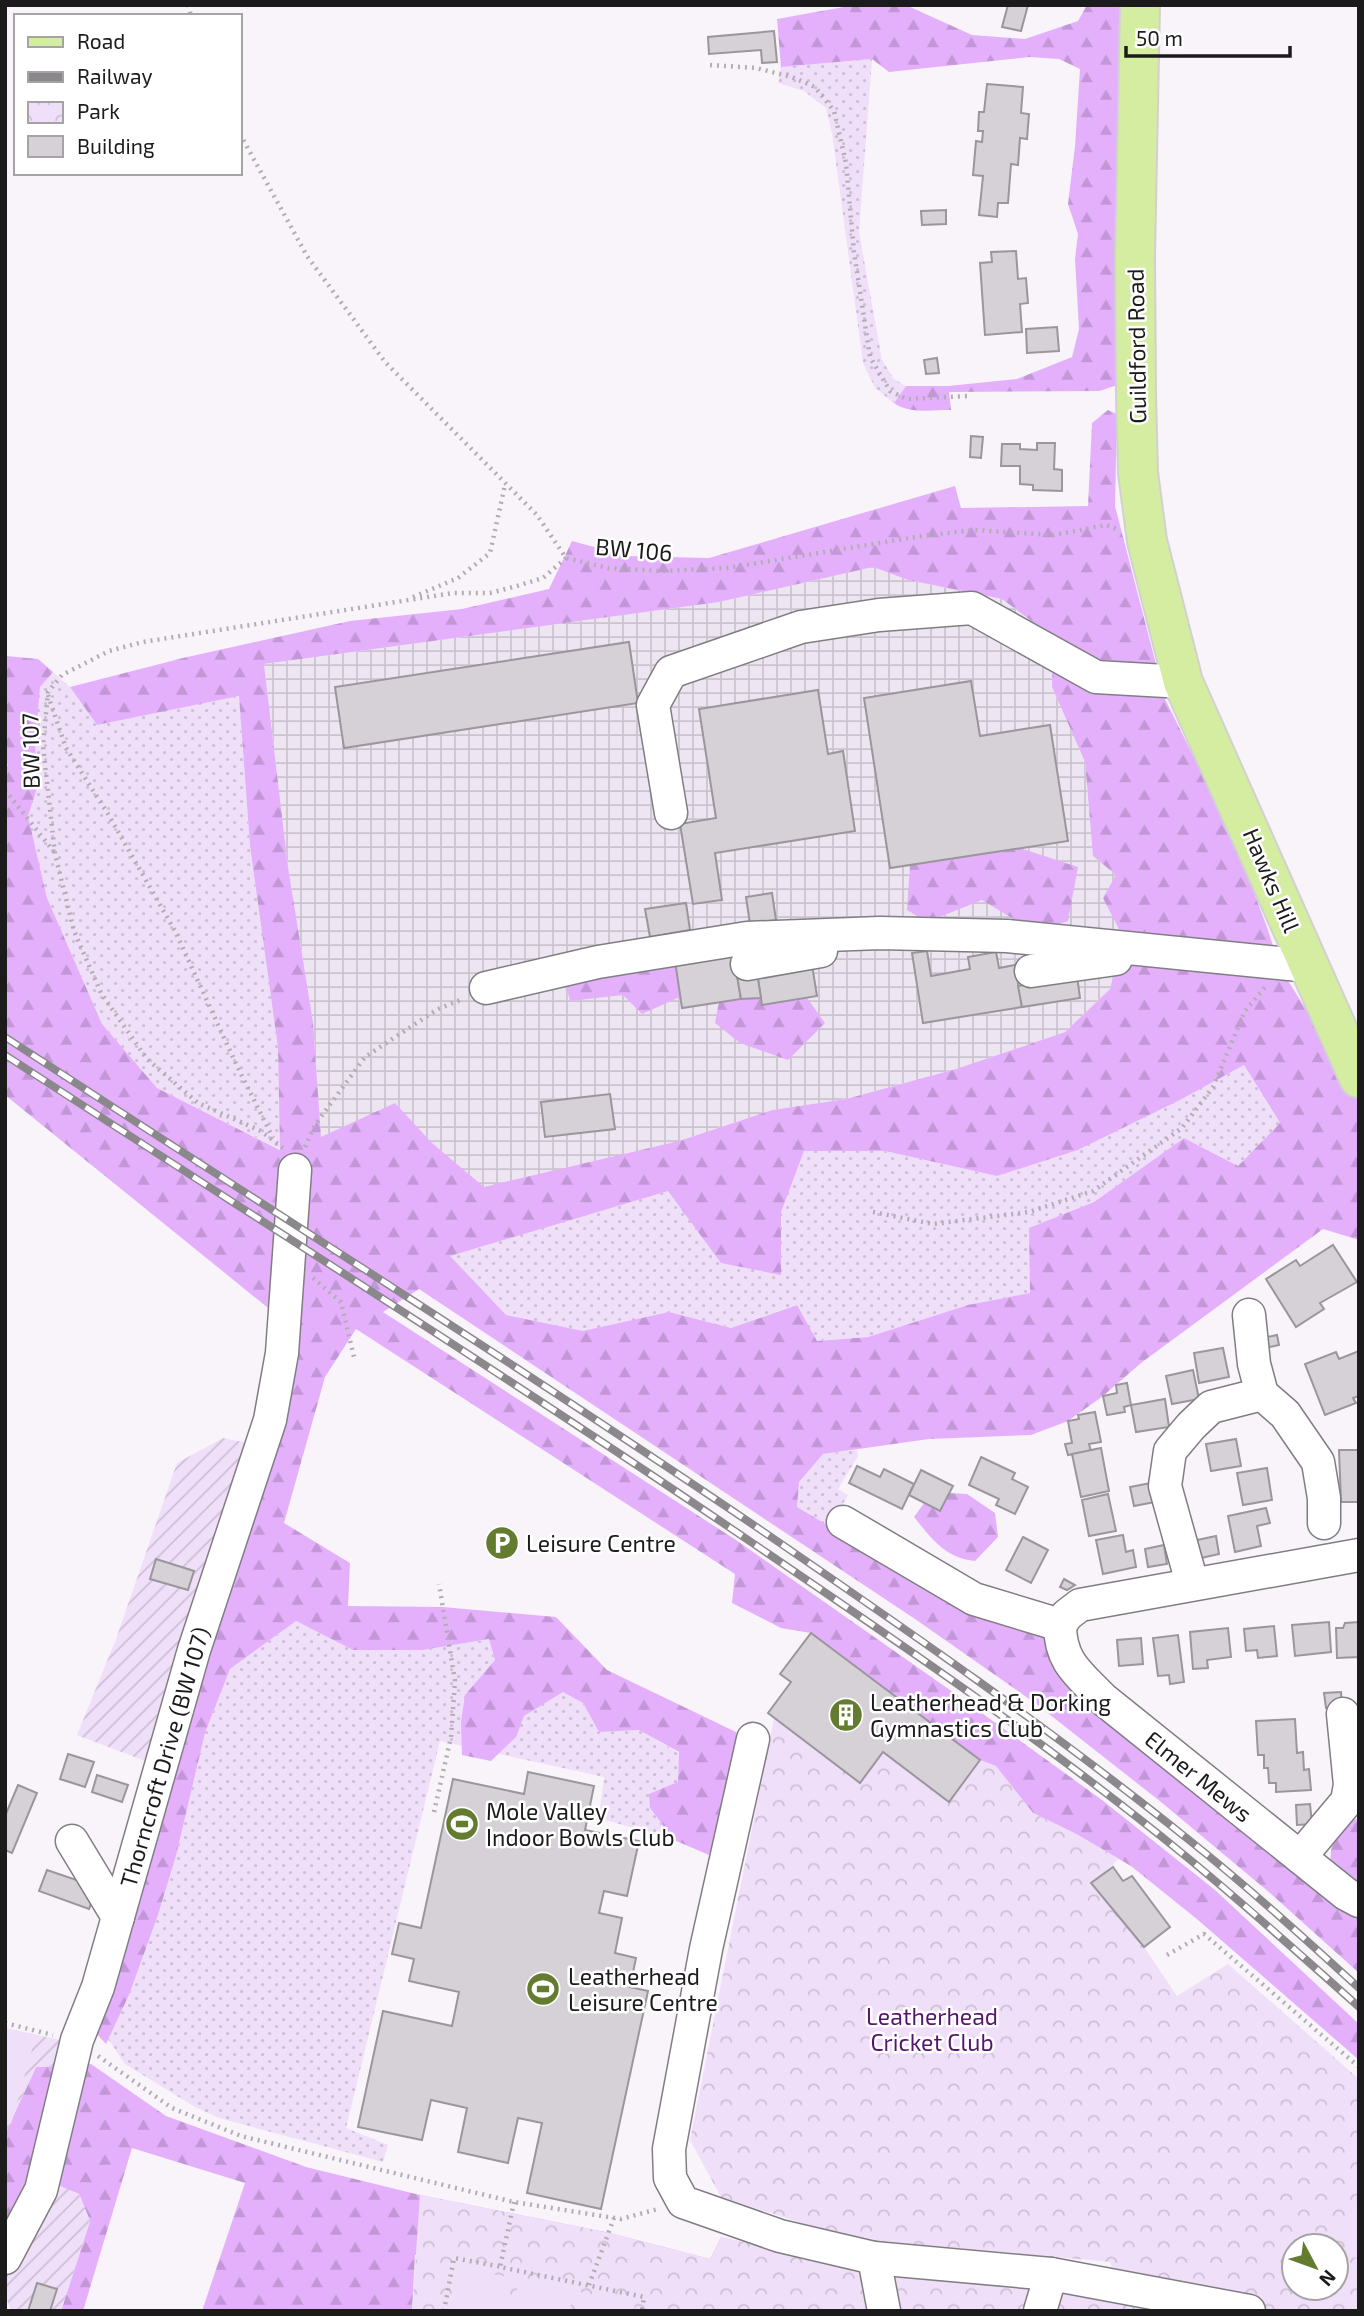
<svg xmlns="http://www.w3.org/2000/svg" width="1364" height="2316" font-family="'Exo 2',sans-serif">
  <defs>
    <pattern id="industrial-grid" width="8" height="8" patternUnits="userSpaceOnUse" patternTransform="scale(1.75)"><rect width="8" height="8" fill="#ede5f1"/><path d="M0 4h8M4 0v8" fill="none" stroke="#cbc4ce"/></pattern>
    <pattern id="grass-dots" width="8" height="8" patternUnits="userSpaceOnUse" patternTransform="scale(1.75)"><rect width="8" height="8" fill="#f0dff9"/><path d="M2 2h.1M6 6h.1" fill="none" stroke="#cdbfd5" stroke-width="1.8" stroke-linecap="round"/></pattern>
    <pattern id="forest-firs" width="22" height="20" patternUnits="userSpaceOnUse" patternTransform="scale(1.75)"><rect width="22" height="20" fill="#e4b0fc"/><path d="M5 1l3.5 6h-7zM16 11l3.5 6h-7z" fill="#c397d7"/></pattern>
    <pattern id="park-crowns" width="20" height="18" patternUnits="userSpaceOnUse" patternTransform="scale(1.75)"><rect width="20" height="18" fill="#f0dff9"/><path d="M2 6a3 3 0 1 1 6 0M12 15a3 3 0 1 1 6 0" fill="none" stroke="#cdbfd5"/></pattern>
    <pattern id="garden-furrows" width="10" height="10" patternUnits="userSpaceOnUse" patternTransform="scale(1.75)"><rect width="10" height="10" fill="#f0dff9"/><path d="M-1 1l2-2M0 10L10 0M9 11l2-2" fill="none" stroke="#cdbfd5"/></pattern>
  </defs>
  <rect width="100%" height="100%" fill="#f8f4fa"/>
  <path fill="url(#industrial-grid)" d="M873 567 908 580 1002 599 1053 637 1052 687 1085 762 1093 856 1116 875 1123 937 1110 989 1065 1032 956 1069 846 1099 772 1110 679 1141 668 1191 449 1256 321 1138 313 1022 288 867 264 664 719 602Z"/>
  <g fill="url(#grass-dots)">
    <path d="M872 59 859 232 882 360 894 379 906 386 894 403 875 388 863 363 832 133 826 108 804 91 778 83 781 67Z"/>
    <path d="M5 656 38 659 70 687 97 725 239 696 250 846 278 1048 281 1150 157 1088 102 1024 47 898 28 816 5 796Z"/>
    <path d="M1244 1065 1280 1124 1238 1166 1184 1138 1094 1202 1030 1228V1293L968 1305 868 1337 816 1341 796 1305 731 1328 669 1312 638 1357 419 1288 449 1256 804 1151H885L997 1176 1078 1150 1180 1100Z"/>
    <path d="M857 1450 858 1456 838 1489 848 1495 830 1527 797 1507 799 1482 823 1454Z"/>
    <path d="M296 1621 353 1650H423L489 1639 495 1660 465 1695 524 1716 563 1692 583 1703 599 1732 639 1730 679 1753 678 1782 650 1808 674 1840 599 1818 604 1777 440 1741 346 2128 388 2145 383 2162 219 2118 195 2107 125 2064 108 2039 129 1995 157 1918 176 1856 205 1733 230 1669Z"/>
  </g>
  <g fill="url(#forest-firs)" fill-rule="evenodd">
    <path d="M855 5 908 6 972 35 1025 39 1078 21 1087 5H1129L1120 384 1100 391 949 392 951 410C932 410 909 414 894 403L906 386H948L1017 379 1072 357 1079 329 1075 259 1078 234 1068 204 1075 146 1080 69 1059 59 1029 57 889 72 872 59 781 67 777 19Z"/>
    <path d="M1108 410 1117 414 1115 506 1165 699 1232 834 1268 930 1280 968 1321 1033 1359 1099V1240L1323 1229 1141 1363 1103 1396 1068 1421 1031 1435 929 1439 823 1454 799 1482 797 1507 980 1616 1040 1630 1060 1674 1359 1914V1973L1270 1893 1161 1802 1035 1703 915 1619 419 1289 383 1312 736 1540 957 1695 1102 1800 1215 1890 1359 2024V2060L1198 1920 1131 1866 1076 1834 1033 1813 995 1766 980 1760 811 1633 781 1628 732 1603 735 1574 356 1329 325 1377 284 1523 350 1563 348 1606 443 1607 556 1617 607 1670 736 1732 739 1756 709 1855 674 1840 650 1808 649 1794 678 1782 679 1752 639 1730 599 1732 583 1703 563 1692 524 1716 516 1737 491 1761 462 1755 461 1722 465 1695 495 1660 489 1639 423 1650H353L296 1621 230 1669 205 1733 176 1856 157 1918 129 1995 106 2044 94 2031 229 1573 278 1316 5 1095V768L8 765 5 759V656L38 659 53 672 40 687 35 745 38 785 28 816 47 898 102 1024 157 1088 280 1150 278 1048 250 846 239 696 97 725 70 687 183 658 350 621 462 609 549 589 572 541 627 556 709 558 955 486 961 508 1088 506 1092 423ZM873 567 908 580 1002 599 1053 637 1052 687 1085 762 1093 856 1116 875 1103 898 1123 937 1110 989 1065 1032 956 1069 846 1099 772 1110 679 1141 484 1187 432 1143 395 1103 321 1137 313 1022 288 867 264 664 719 602ZM1244 1065 1280 1123 1238 1166 1184 1138 1094 1202 1029 1228 1030 1293 968 1305 868 1337 817 1341 797 1305 731 1328 669 1312 583 1331 506 1315 450 1256 668 1191 721 1263 781 1275V1212L804 1151H885L997 1176 1078 1150 1180 1100Z"/>
    <path d="M1020 848 1078 867 1068 921 1035 932 982 900 927 922 907 910 910 865Z"/>
    <path d="M675 961 680 997 642 1014 623 995 570 1001 565 981Z"/>
    <path d="M761 998 762 1005 807 998 825 1023 788 1060 740 1043 715 1023 719 1002Z"/>
    <path d="M949 1493 967 1494 995 1513 998 1537 975 1561C945 1558 932 1539 914 1517L924 1503 940 1511Z"/>
    <path d="M1359 1819V1888L1330 1869 1331 1850 1339 1821Z"/>
    <path d="M91 2064 166 2116 306 2167 420 2195 610 2233 710 2259 721 2237 851 2269 415 2255 412 2311H202L245 2183 132 2148 83 2311H61L90 2221 79 2194 58 2186 40 2212 5 2282V2134L36 2067Z"/>
  </g>
  <path fill="url(#park-crowns)" fill-rule="evenodd" d="M774 1718 860 1783 883 1752 949 1802 980 1760 996 1766 1033 1813 1076 1834 1119 1859 1092 1883 1144 1947 1177 1996 1228 1964 1359 2079V2311H412L420 2195 610 2233 710 2259 721 2237 851 2269 1070 2285H1117L1110 2262 847 2238 721 2197 690 2140ZM1294 2246H1336V2288H1294Z"/>
  <g fill="url(#garden-furrows)">
    <path d="M223 1438 253 1444 166 1692 145 1761 77 1735 116 1639 177 1463Z"/>
    <path d="M5 2028 70 2042 65 2066 36 2067 5 2134Z"/>
    <path d="M58 2185 79 2194 90 2221 61 2311H11L5 2295V2282L40 2212Z"/>
  </g>
  <g fill="#f0dff9">
    <path d="M5 2028 36 2035 11 2124 5 2123Z"/>
    <path d="M1359 2203V2258L1346 2257 1350 2208Z"/>
    <path d="M457 2267 512 2278 505 2311H448Z"/>
    <path d="M519 2280 574 2292 570 2311H513Z"/>
    <path d="M580 2292 635 2303 634 2311H576Z"/>
  </g>
  <g fill="#d5d1d7" stroke="#9a969c" stroke-width="2">
    <path d="M1008 5H1028L1021 31 1002 27Z"/>
    <path d="M774 31 777 62 762 63 761 50 709 54 708 37Z"/>
    <path d="M987 84 1023 87 1021 113 1029 114 1027 139 1020 138 1018 165 1011 164 1008 203H998L997 217 979 215 983 176 973 175 976 141 982 142 983 131H978L979 112H984Z"/>
    <path d="M946 210V224L922 225 921 211Z"/>
    <path d="M1016 251 1018 279 1026 278 1028 303 1020 304 1022 332 985 335 980 263 992 262 991 252Z"/>
    <path d="M1057 327 1059 351 1027 353 1026 329Z"/>
    <path d="M937 358 939 373 926 374 924 360Z"/>
    <path d="M971 436 983 437 981 458 970 457Z"/>
    <path d="M1037 443H1055L1054 469 1062 470V491L1033 490V485L1020 484V466H1001L1002 444H1020V449L1037 450Z"/>
    <path d="M629 642 638 703 344 748 335 687Z"/>
    <path d="M971 681 980 736 1050 725 1068 841 890 868 864 698Z"/>
    <path d="M818 690 828 754 843 751 855 831 715 853 722 900 693 904 680 824 716 818 699 709Z"/>
    <path d="M772 893 776 920 750 924 746 897Z"/>
    <path d="M686 903 690 930 650 937 645 909Z"/>
    <path d="M733 951 741 999 682 1008 675 961Z"/>
    <path d="M927 951 931 976 970 969 968 957 996 952 999 968 1015 965 1022 1007 923 1023 912 953Z"/>
    <path d="M812 965 817 996 762 1005 757 973Z"/>
    <path d="M757 973 761 998 741 999 737 976Z"/>
    <path d="M1077 976 1080 998 1022 1007 1018 986Z"/>
    <path d="M610 1094 615 1129 545 1137 541 1102Z"/>
    <path d="M1333 1245 1357 1282 1320 1303 1324 1309 1296 1327 1266 1279 1296 1260 1300 1266Z"/>
    <path d="M1277 1335 1279 1345 1265 1348 1263 1338Z"/>
    <path d="M1223 1348 1229 1377 1199 1383 1194 1353Z"/>
    <path d="M1359 1351V1396L1353 1398 1356 1403 1325 1415 1305 1364 1336 1352 1339 1359Z"/>
    <path d="M1193 1370 1199 1399 1172 1404 1166 1376Z"/>
    <path d="M1127 1383 1131 1405 1124 1407 1125 1412 1107 1415 1103 1396 1117 1393 1116 1385Z"/>
    <path d="M1165 1399 1169 1427 1136 1432 1131 1405Z"/>
    <path d="M1095 1412 1101 1442 1089 1444 1091 1451 1068 1455 1065 1444 1072 1443 1068 1421 1079 1419 1078 1415Z"/>
    <path d="M1236 1439 1241 1466 1211 1471 1206 1444Z"/>
    <path d="M1101 1448 1109 1491 1081 1497 1072 1454Z"/>
    <path d="M1339 1450H1359V1502H1341Z"/>
    <path d="M981 1457 1015 1473 1012 1479 1028 1487 1015 1514 996 1505 999 1499 969 1485Z"/>
    <path d="M857 1466 880 1477 884 1469 914 1484 902 1509 849 1483Z"/>
    <path d="M1267 1468 1272 1500 1243 1505 1237 1473Z"/>
    <path d="M921 1470 953 1486 940 1511 909 1495Z"/>
    <path d="M1151 1483 1155 1502 1134 1506 1130 1487Z"/>
    <path d="M1108 1494 1116 1531 1089 1536 1082 1500Z"/>
    <path d="M1266 1508 1270 1523 1257 1526 1261 1546 1235 1552 1228 1516Z"/>
    <path d="M1123 1535 1126 1552 1133 1550 1136 1567 1103 1574 1096 1540Z"/>
    <path d="M1216 1536 1219 1554 1201 1558 1197 1540Z"/>
    <path d="M1023 1537 1048 1550 1031 1583 1006 1570Z"/>
    <path d="M1164 1545 1167 1564 1148 1567 1145 1549Z"/>
    <path d="M156 1559 194 1571 188 1590 150 1579Z"/>
    <path d="M1064 1579 1075 1585 1067 1590 1060 1587Z"/>
    <path d="M1329 1622 1331 1652 1295 1656 1292 1625Z"/>
    <path d="M1359 1622V1657L1337 1658 1336 1628H1343L1345 1623Z"/>
    <path d="M1274 1626 1277 1656 1258 1658 1257 1650 1246 1651 1244 1629Z"/>
    <path d="M1228 1628 1231 1657 1207 1660 1208 1668 1193 1669 1190 1632Z"/>
    <path d="M811 1633 980 1760 949 1802 883 1752 860 1783 768 1713 791 1682 780 1674Z"/>
    <path d="M1178 1635 1184 1682 1170 1684 1169 1675 1158 1676 1153 1638Z"/>
    <path d="M1141 1638 1143 1664 1119 1666 1117 1640Z"/>
    <path d="M1341 1692 1342 1706 1326 1708 1324 1693Z"/>
    <path d="M1295 1719 1297 1753 1303 1752 1304 1770 1309 1769 1311 1790 1276 1792V1783H1269L1268 1768H1264V1755H1258L1256 1721Z"/>
    <path d="M68 1754 94 1762 85 1787 60 1779Z"/>
    <path d="M528 1772 594 1786 585 1830 639 1841 627 1896 604 1891 599 1913 622 1918 615 1953 636 1958 630 1987 648 1991 601 2209 527 2193 542 2123 518 2118 508 2163 458 2152 467 2108 431 2100 422 2140 358 2127 383 2011 452 2026 459 1992 409 1981 414 1959 392 1954 399 1923 421 1928 453 1779 524 1794Z"/>
    <path d="M97 1775 128 1785 122 1802 92 1792Z"/>
    <path d="M18 1785 37 1793 12 1853 5 1850V1816Z"/>
    <path d="M1310 1804 1312 1824 1297 1825 1296 1805Z"/>
    <path d="M1113 1867 1123 1881 1132 1876 1170 1927 1144 1947 1091 1883Z"/>
    <path d="M47 1870 97 1887 89 1909 39 1891Z"/>
    <path d="M37 2283 57 2289 50 2311H28Z"/>
  </g>
  <g fill="none" stroke-linecap="round" stroke-linejoin="round">
    <g stroke="#817e83" stroke-width="35">
      <g id="minor">
        <path d="M671 813 653 705 671 672 801 627 879 615 972 608 1096 677 1183 682"/>
        <path d="M747 964 821 951"/>
        <path d="M1031 971 1116 959"/>
        <path d="M486 988 598 962 747 938 880 933 1007 936 1309 966"/>
        <path d="M1249 1315 1254 1364 1262 1394 1285 1414 1318 1462 1324 1498V1523"/>
        <path d="M843 1522 974 1599 1060 1625"/>
        <path d="M1192 1583 1165 1486 1170 1451 1191 1426 1211 1407 1262 1394"/>
        <path d="M1060 1625C1060 1662 1079 1674 1103 1699L1346 1894 1359 1901"/>
        <path d="M1060 1625 1067 1615 1080 1605 1359 1555"/>
        <path d="M753 1739 706 1949 669 2149 670 2178 683 2202 780 2236 874 2258 1051 2274 1249 2311"/>
        <path d="M72 1841 118 1917"/>
        <path d="M1300 1857 1347 1801 1350 1785 1343 1714"/>
        <path d="M5 2258 41 2190 77 2040 98 1987 194 1650 270 1420 282 1353 295 1170"/>
        <path d="M874 2258 884 2311"/>
        <path d="M1040 2311 1051 2274"/>
      </g>
    </g>
    <g stroke="#d2d1d2" stroke-width="42">
      <path id="major" d="M1140 5 1135 256 1136 394 1138 473 1147 541 1183 682 1359 1078"/>
    </g>
    <g stroke="#b1aeb2" stroke-width="4.5" stroke-dasharray="2 5" stroke-linecap="butt">
      <path d="M188 5 191 16"/>
      <path d="M710 65 756 68 792 77 815 87 834 111 846 163 854 252 870 357 890 391 907 399 969 396"/>
      <path d="M240 134 307 256 385 362 537 515 566 558 608 568 661 571 727 568 922 536 975 530 1054 535 1106 525 1117 529"/>
      <path d="M413 597 458 578 490 553 505 485"/>
      <path d="M48 695 66 748 108 814 175 931 237 1066 273 1138"/>
      <path d="M5 790 55 853"/>
      <path d="M305 1147 315 1125 365 1057 438 1009 463 999"/>
      <path d="M283 1148 261 1131 198 1103 147 1059 101 993 74 931 55 854 43 746 48 692 62 675 109 651 143 642 453 593H490L517 586 543 578 566 558"/>
      <path d="M873 1212 933 1224 1029 1212 1093 1191 1182 1128 1213 1087 1245 1011 1265 987"/>
      <path d="M313 1278 341 1302 354 1357"/>
      <path d="M434 1812 451 1737 455 1681 439 1584"/>
      <path d="M1167 1955 1204 1934 1359 2067"/>
      <path d="M5 2023 53 2035"/>
      <path d="M98 2056 172 2108 241 2136 514 2202 621 2219 658 2209"/>
      <path d="M514 2202 500 2267 644 2297 642 2311"/>
      <path d="M589 2285 614 2218"/>
      <path d="M444 2311 454 2258 502 2267"/>
    </g>
    <use href="#minor" stroke="#fff" stroke-width="32"/>
    <use href="#major" stroke="#d4eda0" stroke-width="38"/>
    <g stroke="#8a888b" stroke-width="8">
      <g id="rail">
        <path d="M5 1037C256 1201 510 1360 758 1528 904 1628 1051 1729 1189 1840 1248 1887 1303 1937 1359 1988"/>
        <path d="M5 1055C254 1217 506 1375 751 1542 898 1642 1046 1742 1183 1854 1243 1903 1301 1955 1359 2007"/>
      </g>
    </g>
    <use href="#rail" stroke="#fff" stroke-width="5" stroke-dasharray="16" stroke-linecap="butt"/>
  </g>
  <defs>
    <g id="parking-disc" transform="scale(1.75)"><circle r="9.5" fill="#637c2f" stroke="#fff"/><path d="M-3.5-5.5H1a3.5 3.5 0 0 1 0 7H-1V5.5H-3.5ZM-1-3.4V-.6H.8a1.4 1.4 0 0 0 0-2.8Z" fill="#fff"/></g>
    <g id="building-disc" transform="scale(1.75)"><circle r="9.5" fill="#637c2f" stroke="#fff"/><path d="M-4-6H4V6H1V3H-1V6H-4ZM-2.5-4.3h1.7v1.8h-1.7ZM.8-4.3h1.7v1.8H.8ZM-2.5-1h1.7V.8h-1.7ZM.8-1h1.7V.8H.8Z" fill="#fff"/></g>
    <g id="stadium-disc" transform="scale(1.75)"><circle r="9.5" fill="#637c2f" stroke="#fff"/><path d="M0-5a6.5 5 0 1 0 0 10a6.5 5 0 1 0 0-10ZM-3.5-1.8h7v3.6h-7Z" fill="#fff"/></g>
  </defs>
  <g fill-rule="evenodd">
    <use href="#parking-disc" x="502" y="1543"/>
    <use href="#building-disc" x="846" y="1715"/>
    <use href="#stadium-disc" x="462" y="1824"/>
    <use href="#stadium-disc" x="543" y="1989"/>
  </g>
  <g text-anchor="middle" dominant-baseline="central" stroke-width="5" stroke-linejoin="round" paint-order="stroke">
    <g font-size="23" fill="#1c1b1c" stroke="#fff">
      <text transform="translate(1136 346) rotate(-91)">Guildford Road</text>
      <text transform="translate(634 549) rotate(5)">BW 106</text>
      <text transform="translate(30 751) rotate(-91)">BW 107</text>
      <text transform="translate(1272 880) rotate(67)">Hawks Hill</text>
      <text transform="translate(164 1757) rotate(-74)">Thorncroft Drive (BW 107)</text>
      <text transform="translate(1199 1776) rotate(39)">Elmer Mews</text>
    </g>
    <g font-size="23" fill="#1c1b1c" stroke="#fff" text-anchor="start">
      <text x="526" y="1543">Leisure Centre</text>
      <text x="870" y="1702">Leatherhead &amp; Dorking<tspan x="870" dy="26">Gymnastics Club</tspan></text>
      <text x="486" y="1811">Mole Valley<tspan x="486" dy="26">Indoor Bowls Club</tspan></text>
      <text x="568" y="1976">Leatherhead<tspan x="568" dy="26">Leisure Centre</tspan></text>
    </g>
    <g font-size="23" fill="#56156d" stroke="#fff">
      <text x="932" y="2016">Leatherhead<tspan x="932" dy="26">Cricket Club</tspan></text>
    </g>
  </g>
  <rect width="1364" height="2316" fill="none" stroke="#1c1b1c" stroke-width="14"/>
  <rect x="14" y="14" width="228" height="161" fill="#ffffff" stroke="#a4a4a4" stroke-width="2"/>
  <rect x="28" y="37" width="35" height="10" fill="#d4eda0" stroke="#a4a4a4" stroke-width="2"/>
  <text x="77" y="49" font-size="21" fill="#1c1b1c">Road</text>
  <rect x="28" y="72" width="35" height="10" fill="#8a888b" stroke="#a4a4a4" stroke-width="2"/>
  <text x="77" y="84" font-size="21" fill="#1c1b1c">Railway</text>
  <rect x="28" y="102" width="35" height="21" fill="url(#park-crowns)" stroke="#a4a4a4" stroke-width="2"/>
  <text x="77" y="119" font-size="21" fill="#1c1b1c">Park</text>
  <rect x="28" y="136" width="35" height="21" fill="#d5d1d7" stroke="#a4a4a4" stroke-width="2"/>
  <text x="77" y="154" font-size="21" fill="#1c1b1c">Building</text>
  <g transform="translate(1315 2267) rotate(131)"><circle r="33" fill="#ffffff" stroke="#a4a4a4" stroke-width="2"/>
  <path d="M0-5L12 26L0 18L-12 26Z" fill="#637c2f"/>
  <text y="-10" font-size="19" font-weight="bold" text-anchor="middle" fill="#1c1b1c">N</text>
  </g>
  <path d="M1126 46v10h164v-10" fill="none" stroke="#1c1b1c" stroke-width="3.5"/>
  <text x="1136" y="46" font-size="21" fill="#1c1b1c" stroke="#ffffff" stroke-width="5" paint-order="stroke">50 m</text>
</svg>
